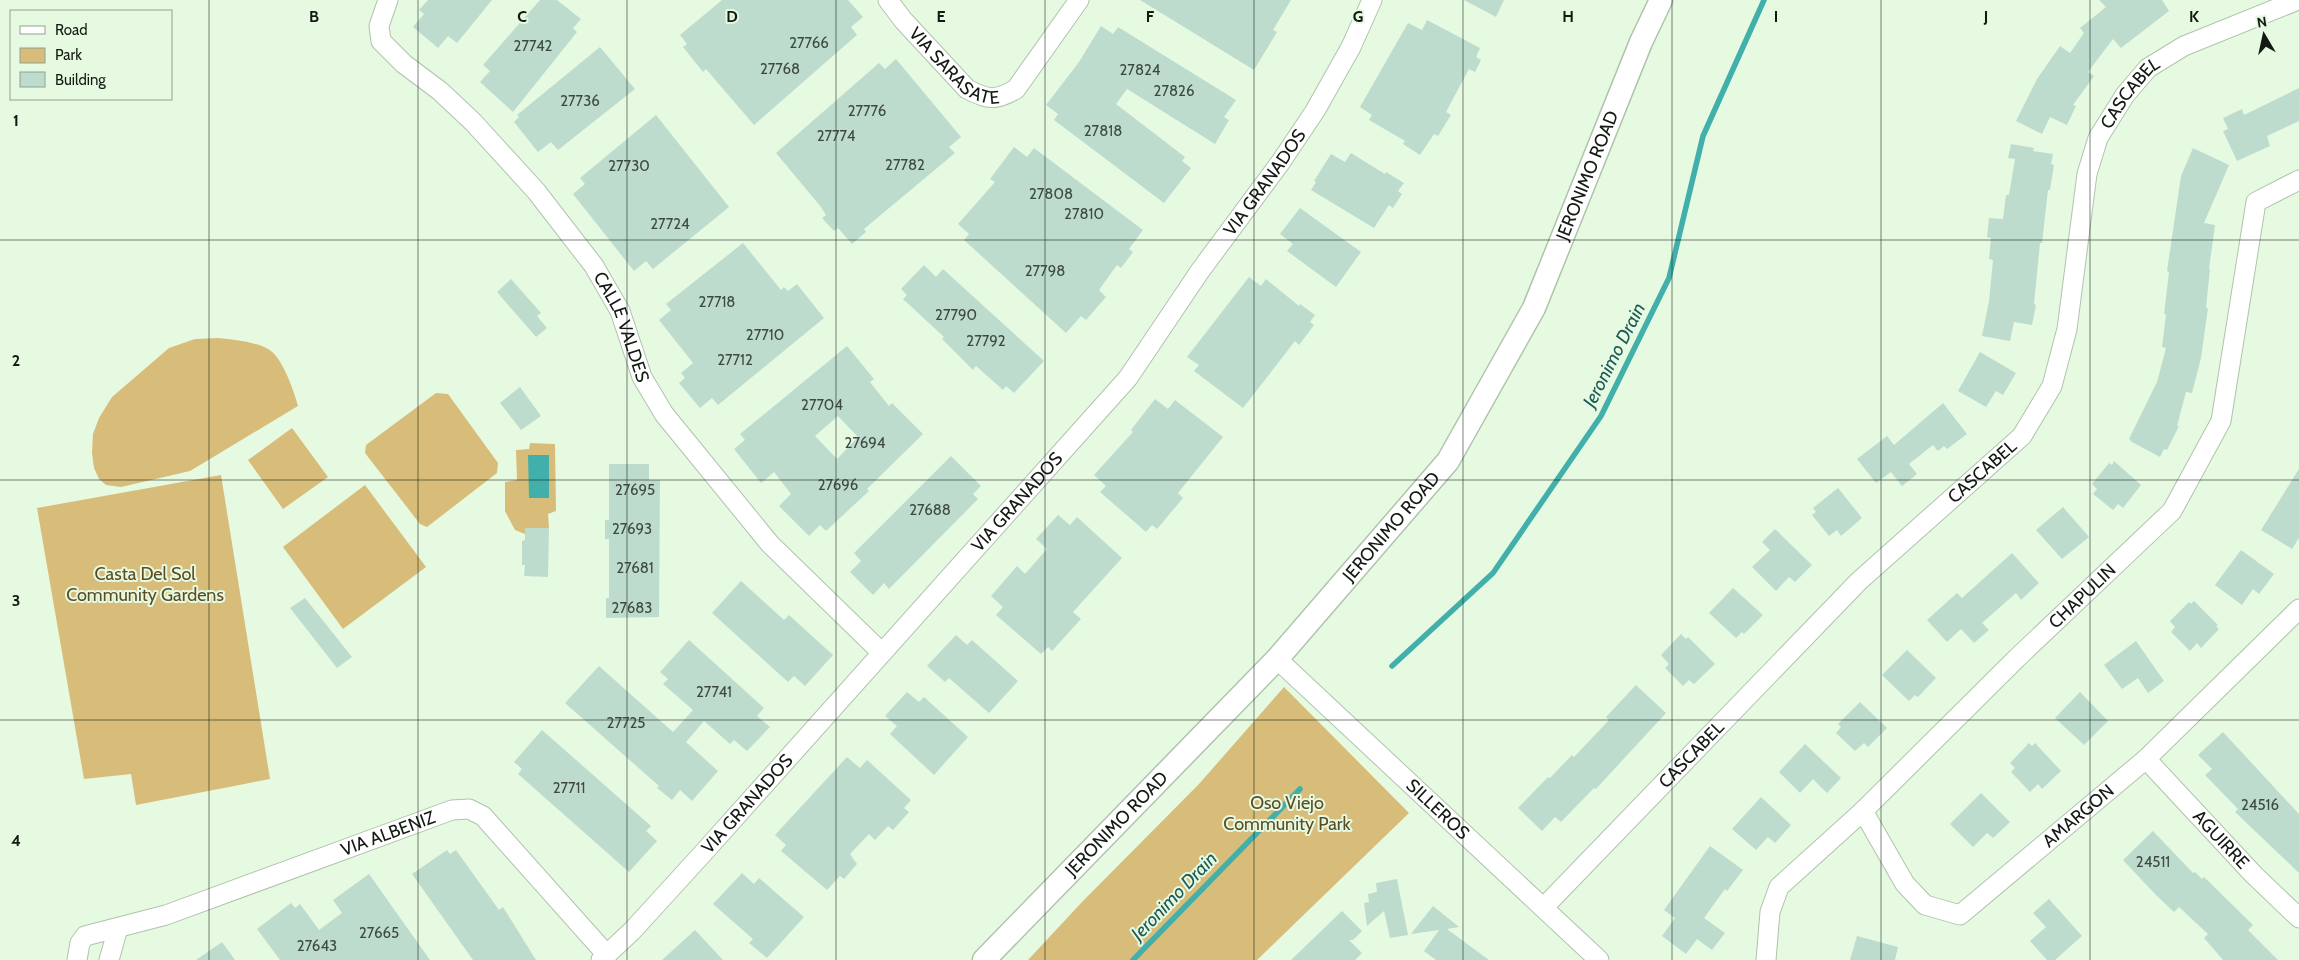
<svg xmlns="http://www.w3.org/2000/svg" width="2299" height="960" font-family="Cabin,sans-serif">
  <rect width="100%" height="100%" fill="#e6fae2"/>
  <g fill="#d7bd79">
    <path d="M218 338C234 340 253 341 268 349 282 356 294 391 298 406L190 471 121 487 106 485 99 479 94 468 92 453 93 434 99 418 112 397 169 348 195 339Z"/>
    <path d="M436 393 448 394 498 463 497 473 427 527 420 524 365 453 366 445Z"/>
    <path d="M292 428 328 477 283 509 248 460Z"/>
    <path d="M530 443 555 444 556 511 548 514 549 528H525V534L515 530 505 511V482L517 480 516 450 529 449Z"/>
    <path d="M221 475 270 779 136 805 131 774 84 779 37 508Z"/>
    <path d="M365 485 426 567 343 629 283 547Z"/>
    <path d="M1284 687 1409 813 1257 960H1028L1083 901 1199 784Z"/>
  </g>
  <path fill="#42afab" d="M528 455H549V498H529Z"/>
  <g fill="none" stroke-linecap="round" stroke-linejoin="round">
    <g stroke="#42afab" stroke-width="5.5">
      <path d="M1392 666 1493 573 1601 416 1669 278 1703 136 1764 0"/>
      <path d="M1133 960 1300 789"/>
    </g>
  </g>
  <g fill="#bddcce" fill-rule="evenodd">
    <path d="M428 0H492L457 43 448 36 438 48 413 27 424 14 419 10Z"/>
    <path d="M540 0H557L581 19 573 28 577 32 513 112 480 82 490 71 483 65Z"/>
    <path d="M722 0H848L863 17 851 27 857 35 754 125 706 69 703 72 683 47 687 44 680 35Z"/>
    <path d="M1140 0H1291L1273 30 1277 32 1254 70Z"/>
    <path d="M1464 0H1504L1496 17Z"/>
    <path d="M2099 0H2162L2169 11 2121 48 2113 39 2088 72 2094 76 2073 105 2076 106 2067 125 2050 117 2042 134 2016 121 2037 79 2060 46 2070 53 2084 33 2080 28 2106 7Z"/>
    <path d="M1427 20 1480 48 1476 57 1481 60 1475 72 1469 69 1446 112 1451 115 1438 136 1434 134 1420 155 1403 144 1405 141 1369 120 1372 115 1360 107 1408 23 1422 30Z"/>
    <path d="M1101 26 1113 34 1118 27 1236 100 1224 117 1229 120 1215 144 1127 89 1116 104 1185 157 1182 161 1191 168 1164 203 1054 120 1058 114 1046 105 1079 62Z"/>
    <path d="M600 47 635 89 558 150 551 142 538 152 514 122 519 117 517 115Z"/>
    <path d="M896 59 961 137 949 147 955 153 864 229 866 232 852 244 838 228 834 231 822 218 826 215 821 207 776 153 879 63 885 69Z"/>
    <path d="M2299 88V121L2267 136 2270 146 2237 161 2223 131 2228 129 2223 118 2242 109 2244 115Z"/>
    <path d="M656 115 729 207 653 269 646 261 634 271 573 194 585 184 580 178Z"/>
    <path d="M2011 144 2034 148 2033 151 2053 154 2051 164 2054 165 2050 190H2048L2042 243H2040L2034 304 2036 305 2032 325 2014 322 2010 341 1982 336 1989 301 1993 260 1989 259 1991 238 1987 237 1989 218 2003 219 2006 195H2009L2015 159 2008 158Z"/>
    <path d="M1014 147 1027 157 1034 148 1143 230 1129 249 1133 252 1121 268 1117 265 1099 290 1106 297 1086 320 1081 316 1066 333 964 240 969 234 958 224 995 182 990 179Z"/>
    <path d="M2193 148 2229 165 2204 223 2215 225 2209 269H2210L2206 308H2208L2201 358 2192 393 2186 392 2177 426H2179L2167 450 2164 449 2160 457 2130 441 2131 440 2129 439 2157 382 2166 348 2162 347 2166 314H2164L2169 272 2167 271 2181 176Z"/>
    <path d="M1351 153 1385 174 1386 172 1404 183 1398 191 1402 194 1393 208 1389 205 1374 228 1311 190 1316 182 1314 181 1331 154 1345 162Z"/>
    <path d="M1300 208 1361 252 1336 287 1287 251 1293 244 1280 234Z"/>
    <path d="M743 243 781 290 784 287 788 291 797 284 824 318 718 405 712 398 700 408 679 383 685 378 681 373 693 363 659 320 671 310 666 304Z"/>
    <path d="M924 265 936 277 943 269 1044 361 1014 393 1006 386 1003 390 976 366 973 370 942 339 944 337 903 299 907 295 901 289Z"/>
    <path d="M1249 277 1261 286 1266 279 1299 306 1300 304 1315 315 1310 322 1314 325 1299 345 1295 341 1243 408 1194 371 1199 365 1187 357Z"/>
    <path d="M511 279 541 313 537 316 547 328 536 337 497 292Z"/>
    <path d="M847 346 874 379 870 382 889 406 892 403 923 434 867 489 869 491 826 531 820 525 809 536 779 506 791 494 774 472 761 483 734 449 745 440 740 434ZM838 416 858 437 837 459 815 436Z"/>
    <path d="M1980 352 2016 373 2003 395 1996 391 1986 407 1958 391Z"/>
    <path d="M520 387 541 416 521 430 500 403Z"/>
    <path d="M1155 399 1168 409 1175 400 1223 437 1178 493 1183 498 1157 529 1152 525 1146 532 1100 492 1106 486 1094 475 1133 432 1131 430Z"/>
    <path d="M1943 403 1967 434 1947 449 1944 446 1938 451 1933 445 1909 464 1917 474 1902 486 1891 472 1876 483 1857 459 1887 436 1894 445Z"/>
    <path d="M951 456 981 486 973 494 978 499 889 589 884 583 873 595 850 572 861 561 854 553Z"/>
    <path d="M2114 461 2141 485 2123 508 2118 504 2113 510 2093 494 2097 489 2092 484 2109 463 2112 465Z"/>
    <path d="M609 464H649V480H660L659 617 606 618V598H609V539H605V520H609Z"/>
    <path d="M2299 469V538L2292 549 2261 530Z"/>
    <path d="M1838 488 1862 518 1841 536 1837 530 1829 536 1812 515 1816 512 1813 508Z"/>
    <path d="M2063 507 2089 537 2062 559 2036 530Z"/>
    <path d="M1058 515 1070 525 1077 517 1122 558 1073 612 1081 619 1052 651 1048 647 1041 654 996 615 1003 607 991 596 1017 566 1025 574 1047 549 1036 539Z"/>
    <path d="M525 528H549L548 577 524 576 525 565H522V541L525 540Z"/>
    <path d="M1775 529 1812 565 1795 582 1789 577 1776 591 1752 567 1770 550 1762 542Z"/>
    <path d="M2241 550 2274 574 2259 594 2253 589 2242 605 2215 585Z"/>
    <path d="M2012 553 2039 583 2021 600 2016 593 1982 623 1989 630 1974 643 1961 629 1947 642 1927 620 1957 593 1962 598Z"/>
    <path d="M741 581 784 620 789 615 833 655 805 686 794 676 788 682 712 613Z"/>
    <path d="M1733 588 1763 615 1744 634 1742 632 1736 638 1709 613Z"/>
    <path d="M305 598 352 657 337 668 290 608Z"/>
    <path d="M2194 601 2218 625 2216 626 2219 629 2201 648 2197 643 2190 651 2171 632 2175 627 2170 621 2189 602 2191 604Z"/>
    <path d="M1681 634 1686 639 1688 637 1715 664 1694 684 1689 680 1683 686 1665 668 1669 664 1661 655Z"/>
    <path d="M956 635 967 645 972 640 1018 681 989 713 949 678 945 682 927 666Z"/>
    <path d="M689 640 764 708 757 716 770 727 747 751 734 740 730 744 704 721 686 742 718 771 692 801 680 790 672 800 657 788 659 786 565 703 599 666 673 732 693 710 663 684 668 679 660 672Z"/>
    <path d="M2136 641 2164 681 2148 693 2138 678 2122 689 2104 665Z"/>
    <path d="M1907 650 1936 678 1918 697 1915 695 1909 701 1882 675Z"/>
    <path d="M1636 685 1666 713 1596 789 1594 788 1561 822 1555 817 1542 831 1518 808 1548 777 1550 778 1572 755 1574 757 1609 720 1606 717Z"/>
    <path d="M907 692 919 702 924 697 968 737 934 775 890 734 897 726 885 716Z"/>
    <path d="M2080 692 2108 721 2084 745 2055 718Z"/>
    <path d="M1860 702 1887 728 1868 747 1864 743 1855 751 1836 733 1841 727 1838 724Z"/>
    <path d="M542 730 651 826 646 831 657 841 629 872 518 774 522 769 514 762Z"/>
    <path d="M2223 732 2299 814V873L2235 812 2238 809 2205 775 2212 769 2198 755Z"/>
    <path d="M2029 743 2032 746 2035 743 2061 771 2042 789 2038 784 2030 792 2011 772 2015 768 2010 763Z"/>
    <path d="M1805 744 1841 778 1827 793 1813 779 1800 793 1779 772Z"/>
    <path d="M847 757 860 768 867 760 911 800 904 808 909 812 893 830 888 826 875 840 869 834 850 854 857 864 844 879 840 876 827 890 781 851 786 845 775 835Z"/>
    <path d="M1981 793 2010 822 1993 838 1987 833 1973 847 1950 824Z"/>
    <path d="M1761 797 1791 825 1775 843 1768 837 1756 850 1732 829Z"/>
    <path d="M2153 831 2193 873 2195 872 2202 879 2204 877 2253 925 2248 930 2278 960H2223L2204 938 2208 934 2179 907 2174 912 2155 894 2123 860Z"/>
    <path d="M1710 846 1743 870 1727 891 1725 889 1704 918 1725 933 1712 950 1697 939 1686 954 1662 936 1675 918 1664 910Z"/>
    <path d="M447 850 450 854 456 850 499 910 503 907 536 960H473L412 874Z"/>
    <path d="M742 873 754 884 759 878 804 917 767 958 749 943 753 939 713 904Z"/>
    <path d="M369 874 430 960H280L257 929 291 903 295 908 300 904 319 930 342 913 333 900Z"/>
    <path d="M1397 879 1408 935 1390 938 1384 911 1367 926 1364 903 1369 902 1368 894 1377 892 1376 883Z"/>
    <path d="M2049 899 2082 936 2055 960H2047L2030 941 2046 927 2033 913Z"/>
    <path d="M1433 906 1459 927 1447 929 1489 960H1436L1424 951 1439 930 1411 934Z"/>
    <path d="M1342 911 1362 931 1353 940H1349L1362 953 1355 960H1291Z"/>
    <path d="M695 930 723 960H662Z"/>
    <path d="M1857 936 1898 947 1895 960H1850Z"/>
    <path d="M222 942 235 960H196Z"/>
  </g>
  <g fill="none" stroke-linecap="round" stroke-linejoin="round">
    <g stroke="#b0c3ac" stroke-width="21">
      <g id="minor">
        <path id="s1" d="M388 0 379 26 381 41 404 64 440 91 473 122 536 191 594 266 620 311 642 377 664 414 770 544 882 653"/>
        <path id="s2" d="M888 0 903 20 967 89C988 100 996 101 1016 89L1079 0"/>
        <path id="s3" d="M1277 659 1599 960"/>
        <path id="s4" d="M2146 759 2254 875 2299 918"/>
        <path id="s5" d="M1863 811 1905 884 1925 905 1960 915 2146 759 2299 609"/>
        <path id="s6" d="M1544 907 1859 581 2022 436 2052 386 2067 329 2087 174 2098 138 2125 95 2148 68 2184 46 2298 0"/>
        <path id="s7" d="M77 960 80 943 85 936 166 915 452 810 469 809 483 816 607 955"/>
        <path d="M109 960 118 928"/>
        <path id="s8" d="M601 960 632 931 705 851 1128 378 1200 271 1280 163 1315 111 1351 47 1372 0"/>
        <path id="s9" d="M1766 960 1770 912 1779 887 1863 811 2017 658 2172 511 2221 421 2256 202 2299 180"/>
      </g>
    </g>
    <g stroke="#b0c3ac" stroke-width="25">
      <g id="major">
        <path id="s10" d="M984 960 1277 659 1448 461 1534 308 1641 42 1661 0"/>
      </g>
    </g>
    <use href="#minor" stroke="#fff" stroke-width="19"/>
    <use href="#major" stroke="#fff" stroke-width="22"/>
  </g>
  <path fill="none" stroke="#131a12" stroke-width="1" stroke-opacity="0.55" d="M209 0V960M418 0V960M627 0V960M836 0V960M1045 0V960M1254 0V960M1463 0V960M1672 0V960M1881 0V960M2090 0V960M0 240H2299M0 480H2299M0 720H2299"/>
  <g text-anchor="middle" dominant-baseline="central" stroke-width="4" stroke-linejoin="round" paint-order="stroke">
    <g font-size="15" fill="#3e4a41">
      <text x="809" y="43">27766</text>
      <text x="533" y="46">27742</text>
      <text x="780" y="69">27768</text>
      <text x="1140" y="70">27824</text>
      <text x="1174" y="91">27826</text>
      <text x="580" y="101">27736</text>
      <text x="867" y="111">27776</text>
      <text x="1103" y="131">27818</text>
      <text x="836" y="136">27774</text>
      <text x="905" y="165">27782</text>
      <text x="629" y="166">27730</text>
      <text x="1051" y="194">27808</text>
      <text x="1084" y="214">27810</text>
      <text x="670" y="224">27724</text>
      <text x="1045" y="271">27798</text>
      <text x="717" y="302">27718</text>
      <text x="956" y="315">27790</text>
      <text x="765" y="335">27710</text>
      <text x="986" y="341">27792</text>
      <text x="735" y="360">27712</text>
      <text x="822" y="405">27704</text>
      <text x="865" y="443">27694</text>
      <text x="838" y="485">27696</text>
      <text x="635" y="490">27695</text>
      <text x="930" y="510">27688</text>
      <text x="632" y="529">27693</text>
      <text x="635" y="568">27681</text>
      <text x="632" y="608">27683</text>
      <text x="714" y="692">27741</text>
      <text x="626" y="723">27725</text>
      <text x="569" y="788">27711</text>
      <text x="2260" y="805">24516</text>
      <text x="2153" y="862">24511</text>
      <text x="379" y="933">27665</text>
      <text x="317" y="946">27643</text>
    </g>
    <g font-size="18" fill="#131a12" stroke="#e6fae2">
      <text stroke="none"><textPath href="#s2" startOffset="96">VIA SARASATE</textPath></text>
      <text stroke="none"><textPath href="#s6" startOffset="1038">CASCABEL</textPath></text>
      <text stroke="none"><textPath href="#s10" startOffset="1000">JERONIMO ROAD</textPath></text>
      <text stroke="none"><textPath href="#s8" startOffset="1024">VIA GRANADOS</textPath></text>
      <text stroke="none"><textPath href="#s1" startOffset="421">CALLE VALDES</textPath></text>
      <text stroke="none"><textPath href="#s6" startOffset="618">CASCABEL</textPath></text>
      <text stroke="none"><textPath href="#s8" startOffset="619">VIA GRANADOS</textPath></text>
      <text stroke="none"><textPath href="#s10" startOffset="595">JERONIMO ROAD</textPath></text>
      <text stroke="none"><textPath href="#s9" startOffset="495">CHAPULIN</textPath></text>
      <text stroke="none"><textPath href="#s6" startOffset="212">CASCABEL</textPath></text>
      <text stroke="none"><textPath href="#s8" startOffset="214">VIA GRANADOS</textPath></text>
      <text stroke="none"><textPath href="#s3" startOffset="220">SILLEROS</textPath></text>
      <text stroke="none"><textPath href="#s5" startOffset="304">AMARGON</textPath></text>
      <text stroke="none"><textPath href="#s10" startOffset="190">JERONIMO ROAD</textPath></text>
      <text stroke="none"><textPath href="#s7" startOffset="346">VIA ALBENIZ</textPath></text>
      <text stroke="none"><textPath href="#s4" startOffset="110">AGUIRRE</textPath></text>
    </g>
    <g font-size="18" fill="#5b4c23" stroke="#e6fae2">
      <text x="145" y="574">Casta Del Sol<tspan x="145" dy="21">Community Gardens</tspan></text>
      <text x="1287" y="803">Oso Viejo<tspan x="1287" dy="21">Community Park</tspan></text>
    </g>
    <g font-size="19" font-style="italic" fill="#1d5957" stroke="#e6fae2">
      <text transform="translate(1614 355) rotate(-63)">Jeronimo Drain</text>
      <text transform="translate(1174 896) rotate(-46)">Jeronimo Drain</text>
    </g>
  </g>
  <g font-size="16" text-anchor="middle" font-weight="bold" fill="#131a12" stroke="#e6fae2" stroke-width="4" stroke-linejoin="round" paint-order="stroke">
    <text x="314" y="22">B</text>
    <text x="522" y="22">C</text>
    <text x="732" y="22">D</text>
    <text x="941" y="22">E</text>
    <text x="1150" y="22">F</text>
    <text x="1358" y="22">G</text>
    <text x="1568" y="22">H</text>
    <text x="1776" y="22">I</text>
    <text x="1986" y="22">J</text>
    <text x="2194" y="22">K</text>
    <text x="16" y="126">1</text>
    <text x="16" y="366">2</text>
    <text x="16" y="606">3</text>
    <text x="16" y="846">4</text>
  </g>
  <rect x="10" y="10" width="162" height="90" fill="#e6fae2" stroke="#92a08f"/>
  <rect x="20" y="26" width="25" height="8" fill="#ffffff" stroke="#92a08f"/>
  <text x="55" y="35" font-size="15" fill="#131a12">Road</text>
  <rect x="20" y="48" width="25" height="15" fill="#d7bd79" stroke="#92a08f"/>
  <text x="55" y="60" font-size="15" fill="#131a12">Park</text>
  <rect x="20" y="72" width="25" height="15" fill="#bddcce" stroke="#92a08f"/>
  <text x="55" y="85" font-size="15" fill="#131a12">Building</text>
  <g transform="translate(2264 35) rotate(351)" stroke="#e6fae2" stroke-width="4" paint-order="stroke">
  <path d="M0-4L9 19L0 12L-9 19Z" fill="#131a12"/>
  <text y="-8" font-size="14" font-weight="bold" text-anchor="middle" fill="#131a12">N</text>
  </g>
</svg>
